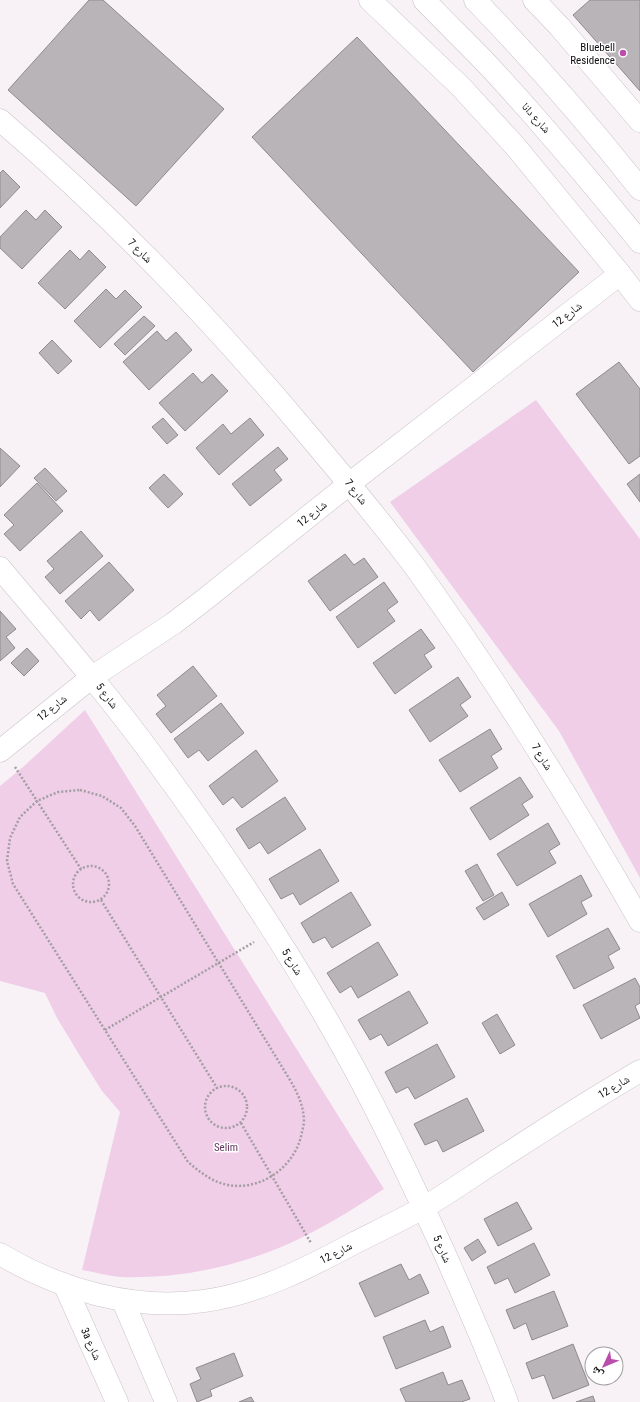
<svg xmlns="http://www.w3.org/2000/svg" width="640" height="1402" font-family="'Roboto Condensed','Noto Naskh Arabic',sans-serif">
  <rect width="100%" height="100%" fill="#f8f2f7"/>
  <g fill="#f0cee8">
    <path d="M536 400 640 539V878L559 731 390 502Z"/>
    <path d="M85 710 384 1189C358 1206 331 1223 303 1237 247 1265 183 1279 121 1277 108 1276 94 1272 82 1270L120 1112 102 1091 80 1056 57 1018 45 993 0 981V786L23 767Z"/>
  </g>
  <g fill="#b9b4b8" stroke="#8f8a8e">
    <path d="M89 0H103L224 109 136 206 8 90Z"/>
    <path d="M590 0H640V91L573 15Z"/>
    <path d="M357 37 579 272 473 372 252 137Z"/>
    <path d="M3 170 20 187 0 208V173Z"/>
    <path d="M26 210 36 220 45 210 62 227 22 269 0 248V237Z"/>
    <path d="M70 250 80 260 89 250 106 267 65 309 38 283Z"/>
    <path d="M106 289 116 299 125 290 142 307 100 348 74 321Z"/>
    <path d="M144 316 155 326 125 355 114 344Z"/>
    <path d="M157 331 166 341 176 332 192 350 149 390 123 362Z"/>
    <path d="M52 340 72 361 58 374 39 353Z"/>
    <path d="M619 362 640 389V456L629 464 576 394Z"/>
    <path d="M193 373 202 383 212 374 228 391 185 431 159 403Z"/>
    <path d="M163 418 178 435 167 444 152 427Z"/>
    <path d="M250 418 264 435 219 475 196 448 223 424 231 434Z"/>
    <path d="M278 447 288 459 274 470 282 480 250 506 232 484Z"/>
    <path d="M0 448 20 466 0 487Z"/>
    <path d="M45 468 67 491 56 501 34 478Z"/>
    <path d="M164 474 183 494 168 508 149 488Z"/>
    <path d="M640 474V502L627 484Z"/>
    <path d="M37 483 63 511 20 551 4 534 14 525 4 515Z"/>
    <path d="M81 531 103 556 60 594 45 577 54 569 47 561Z"/>
    <path d="M345 554 354 565 364 558 378 577 330 611 308 581Z"/>
    <path d="M109 562 134 590 99 621 90 610 81 619 65 601Z"/>
    <path d="M384 582 398 602 387 610 395 621 358 648 336 617Z"/>
    <path d="M0 611 16 629 6 637 15 648 0 661Z"/>
    <path d="M421 629 435 648 424 655 432 667 395 694 373 663Z"/>
    <path d="M27 648 39 661 24 676 11 663Z"/>
    <path d="M193 666 217 696 171 733 156 714 166 706 157 695Z"/>
    <path d="M458 677 471 697 460 705 468 716 430 742 409 710Z"/>
    <path d="M221 703 244 733 208 761 199 750 188 758 174 739Z"/>
    <path d="M490 729 502 749 491 756 498 768 460 792 439 760Z"/>
    <path d="M256 750 278 781 242 808 233 797 223 805 209 786Z"/>
    <path d="M520 777 533 797 522 804 529 815 490 840 470 808Z"/>
    <path d="M285 797 306 829 268 854 260 842 249 849 236 829Z"/>
    <path d="M548 823 560 844 549 851 556 863 517 886 497 854Z"/>
    <path d="M320 849 339 881 300 905 293 893 281 899 269 879Z"/>
    <path d="M477 864 494 895 483 901 465 871Z"/>
    <path d="M581 875 592 896 581 902 587 914 548 937 529 904Z"/>
    <path d="M351 892 371 925 332 948 325 937 313 943 301 923Z"/>
    <path d="M502 892 509 905 484 920 476 908Z"/>
    <path d="M608 928 620 949 608 956 614 968 574 989 556 956Z"/>
    <path d="M378 942 398 975 358 998 351 986 340 993 327 973Z"/>
    <path d="M635 978 640 987V1003L635 1006 640 1018 601 1039 583 1005Z"/>
    <path d="M409 991 428 1023 388 1046 381 1034 370 1040 358 1020Z"/>
    <path d="M497 1014 515 1045 500 1054 482 1023Z"/>
    <path d="M437 1044 455 1077 415 1099 408 1087 396 1093 385 1072Z"/>
    <path d="M467 1098 484 1131 443 1152 437 1140 425 1145 414 1124Z"/>
    <path d="M517 1202 532 1229 498 1246 484 1219Z"/>
    <path d="M478 1239 486 1252 472 1261 464 1248Z"/>
    <path d="M534 1243 550 1275 515 1293 508 1278 495 1284 487 1267Z"/>
    <path d="M401 1264 409 1280 420 1274 429 1293 375 1317 359 1283Z"/>
    <path d="M554 1291 568 1326 532 1340 526 1323 514 1329 506 1310Z"/>
    <path d="M425 1320 430 1332 443 1326 451 1347 396 1369 383 1337Z"/>
    <path d="M573 1344 589 1385 553 1399 544 1375 532 1379 526 1363Z"/>
    <path d="M234 1353 243 1376 210 1390 212 1396 197 1402 190 1384 201 1379 196 1368Z"/>
    <path d="M443 1372 448 1385 462 1380 470 1399 461 1402H406L400 1389Z"/>
    <path d="M593 1396 595 1402H576Z"/>
    <path d="M251 1397 254 1402H239Z"/>
  </g>
  <g fill="none" stroke-linecap="round" stroke-linejoin="round">
    <g stroke="#cac4c8" stroke-width="23">
      <g id="street">
        <path d="M370 0 461 87 515 146 620 274 640 300"/>
        <path d="M534 0 559 26 640 121"/>
        <path d="M0 120C110 214 211 319 304 430 342 475 380 520 415 567 497 681 571 800 640 921"/>
        <path d="M0 568C53 631 107 693 155 759 227 857 295 959 353 1066 386 1127 415 1189 444 1252 466 1302 488 1351 507 1402"/>
        <path d="M0 751 92 677 174 623 204 600 349 484 620 274"/>
        <path d="M0 1254C60 1290 134 1311 204 1301 259 1293 308 1268 356 1242 378 1231 401 1220 423 1208 452 1191 481 1170 510 1152 553 1124 596 1097 640 1071"/>
        <path d="M65 1286 117 1402"/>
        <path d="M123 1301 166 1402"/>
      </g>
    </g>
    <g stroke="#cac4c8" stroke-width="23">
      <g id="secondary">
        <path d="M424 0C445 22 467 43 488 65 541 122 591 182 640 242"/>
        <path d="M475 0C533 60 588 123 640 189"/>
      </g>
    </g>
    <g stroke="#a39ea2" stroke-width="2.5" stroke-dasharray="2 2" stroke-linecap="butt">
      <path d="M15 767 81 869"/>
      <path d="M80 790 102 796 121 808 135 826 290 1080C298 1094 303 1104 304 1120 304 1124 303 1128 302 1132 296 1166 262 1191 228 1185 212 1182 200 1172 188 1162L13 884 7 861 10 838 20 817 37 801 58 792Z"/>
      <circle cx="91" cy="884" r="18"/>
      <path d="M101 900 217 1088"/>
      <path d="M105 1030 254 942"/>
      <circle cx="226" cy="1107" r="21"/>
      <path d="M241 1123 311 1243"/>
    </g>
    <use href="#street" stroke="#fff" stroke-width="22"/>
    <use href="#secondary" stroke="#fff" stroke-width="22"/>
  </g>
  <circle fill="#bb4dac" stroke="#fff" stroke-width="1.5" cx="623" cy="53" r="4"/>
  <g text-anchor="middle" dominant-baseline="central" stroke-width="3" stroke-linejoin="round" paint-order="stroke">
    <g font-size="11" fill="#0f0d0f" stroke="#fff" text-anchor="end">
      <text x="615" y="47">Bluebell<tspan x="615" dy="13">Residence</tspan></text>
    </g>
    <g font-size="11" fill="#0f0d0f" stroke="#fff">
      <text transform="translate(536 118) rotate(48)">شارع دانا</text>
      <text transform="translate(140 251) rotate(45)">شارع 7</text>
      <text transform="translate(567 315) rotate(-38)">شارع 12</text>
      <text transform="translate(356 492) rotate(52)">شارع 7</text>
      <text transform="translate(312 514) rotate(-39)">شارع 12</text>
      <text transform="translate(107 696) rotate(53)">شارع 5</text>
      <text transform="translate(52 708) rotate(-39)">شارع 12</text>
      <text transform="translate(542 757) rotate(58)">شارع 7</text>
      <text transform="translate(292 962) rotate(58)">شارع 5</text>
      <text transform="translate(614 1087) rotate(-31)">شارع 12</text>
      <text transform="translate(442 1249) rotate(66)">شارع 5</text>
      <text transform="translate(336 1253) rotate(-27)">شارع 12</text>
      <text transform="translate(91 1344) rotate(66)">3a شارع</text>
    </g>
    <g font-size="11" fill="#64385d" stroke="#fff">
      <text x="226" y="1147">Selim</text>
    </g>
  </g>
  <g transform="translate(604 1366) rotate(226)"><circle r="19" fill="#ffffff" stroke="#9f9e9f"/>
  <path d="M0-3L7 15L0 10L-7 15Z" fill="#bb4dac"/>
  <text y="-6" font-size="11" font-weight="bold" text-anchor="middle" fill="#0f0d0f">ش</text>
  </g>
</svg>
